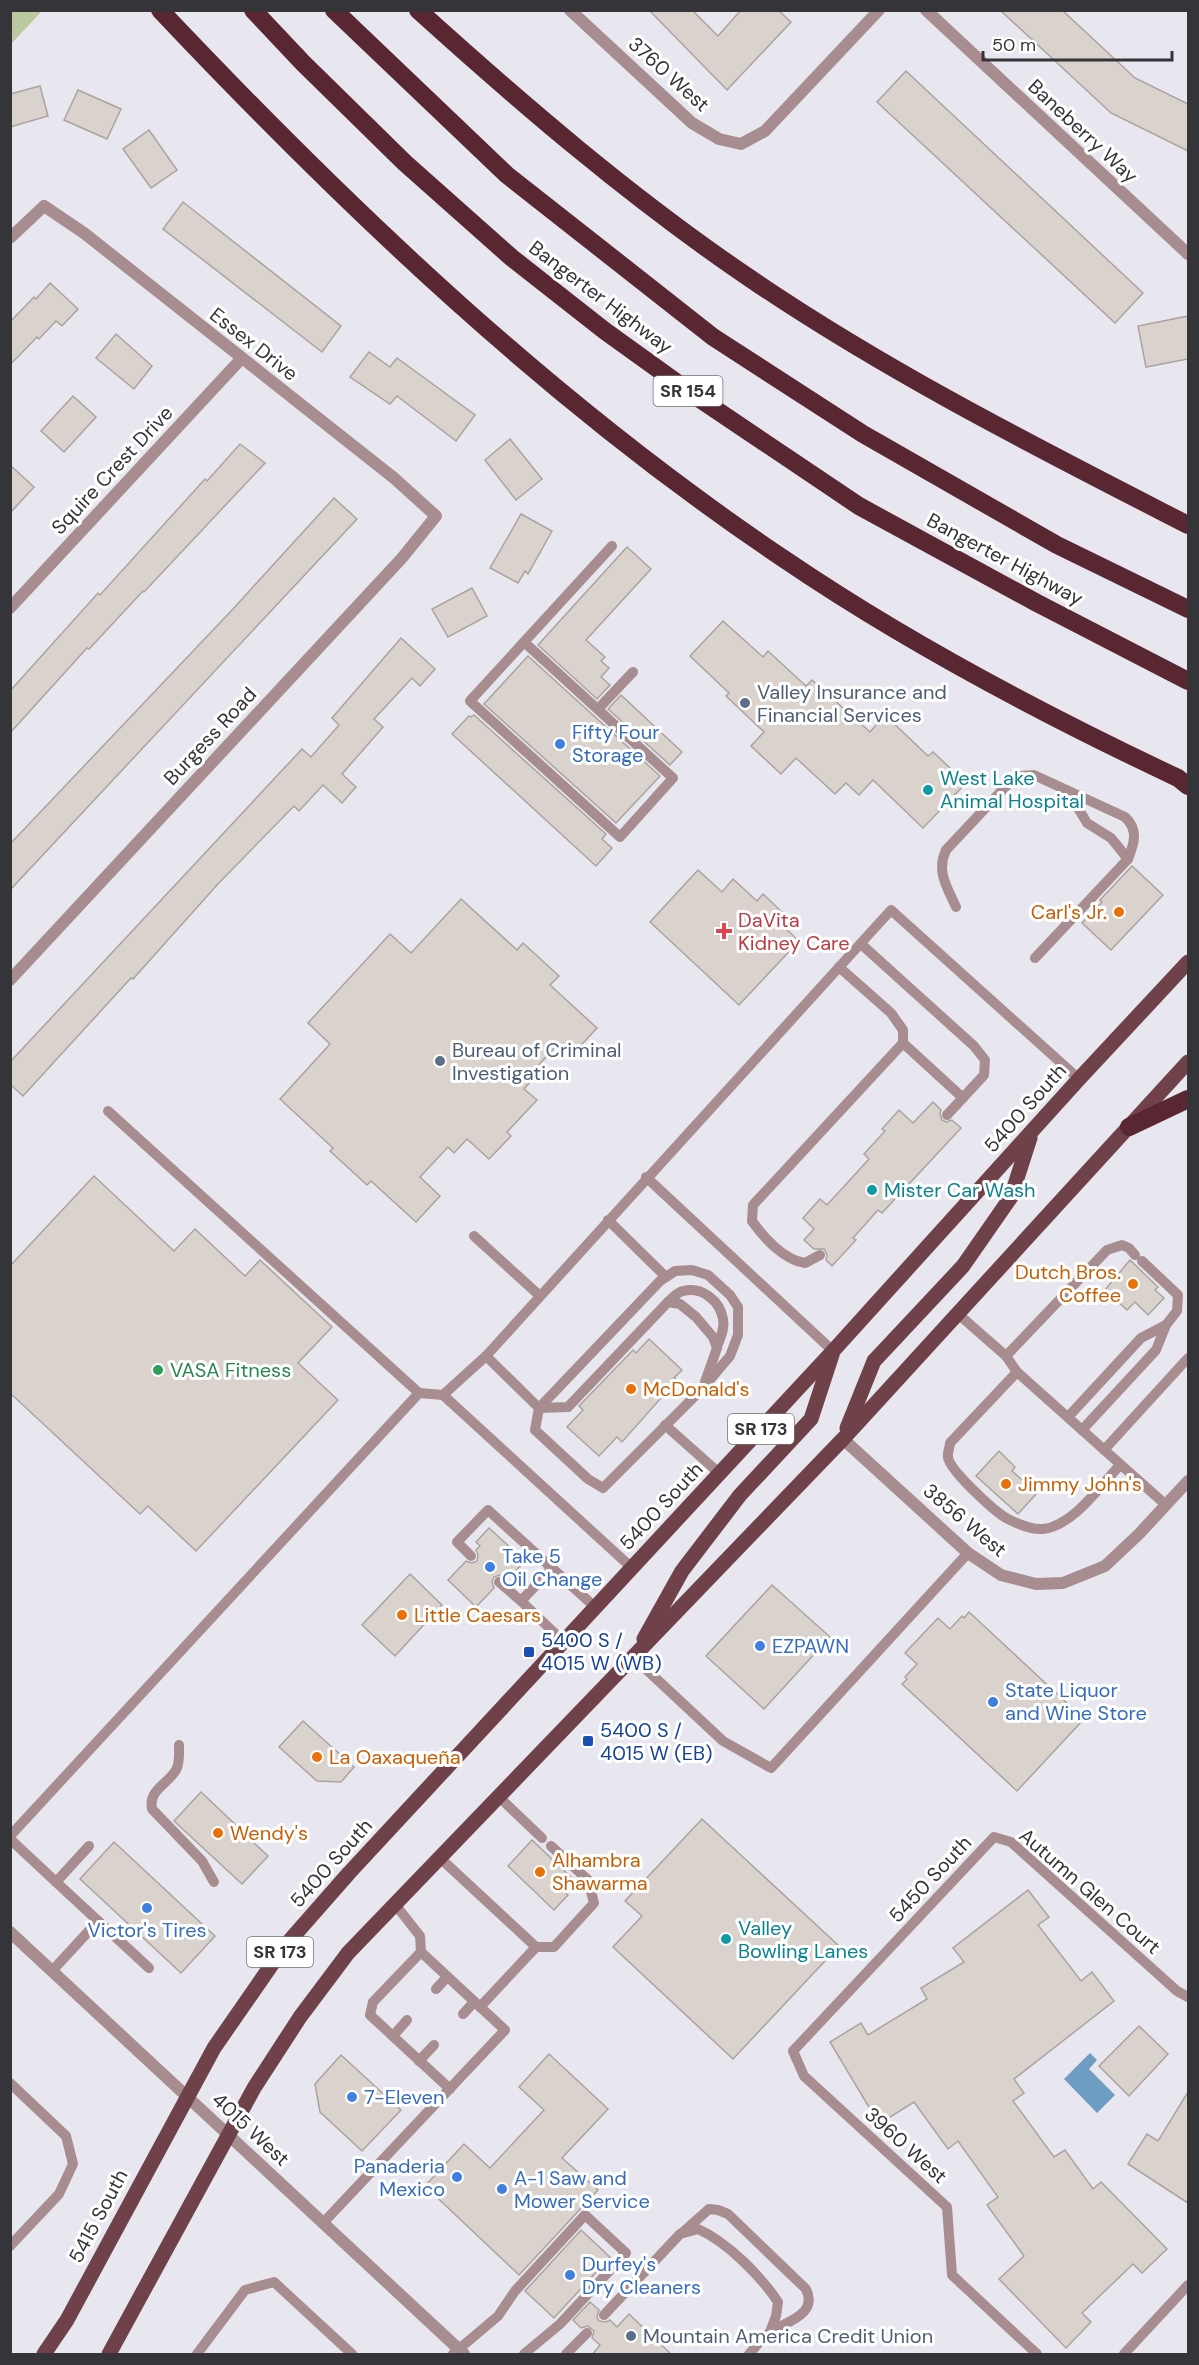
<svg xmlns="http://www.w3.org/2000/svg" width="1199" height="2365" font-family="'DM Sans',sans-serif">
  <rect width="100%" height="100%" fill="#e8e7f0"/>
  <path fill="#baca9e" d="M11 10 42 11 11 44 10 11Z"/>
  <path fill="#6d9dc2" d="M1090 2053 1097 2060 1089 2069 1115 2095 1097 2113 1064 2079Z"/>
  <g fill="#dad3cd" stroke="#aaa39e" stroke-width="1.5">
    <path d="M649 10H692L718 36 741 10H778L791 22 727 90Z"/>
    <path d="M1000 10H1062L1135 78 1188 104V151L1111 113Z"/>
    <path d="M906 71 1143 293 1115 323 877 102Z"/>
    <path d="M40 86 48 116 10 127V94Z"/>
    <path d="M78 90 121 109 107 139 64 120Z"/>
    <path d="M149 130 177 170 151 188 123 149Z"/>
    <path d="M183 202 341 326 322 352 163 229Z"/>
    <path d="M50 283 78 309 62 326 56 321 39 339 37 337 10 365V322L34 297 36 299Z"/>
    <path d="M1188 316V359L1146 367 1138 326Z"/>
    <path d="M116 334 152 366 134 389 96 358Z"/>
    <path d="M369 352 390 367 397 358 475 415 456 441 397 396 390 404 350 377Z"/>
    <path d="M73 396 96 417 64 452 41 431Z"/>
    <path d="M510 439 542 479 516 500 485 460Z"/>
    <path d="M240 444 265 463 144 592 143 591 89 649 87 648 10 733V691L98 593 100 595 205 479 207 481Z"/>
    <path d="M10 465 34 487 10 513Z"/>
    <path d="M334 498 357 519 10 890V844L233 609Z"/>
    <path d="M521 514 552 531 528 574 525 571 518 583 490 568Z"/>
    <path d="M627 547 651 569 586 640 605 657 601 661 609 668 601 677 610 685 597 699 538 645Z"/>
    <path d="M472 588 487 616 448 637 432 609Z"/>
    <path d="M723 621 763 657 768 651 806 686 812 680 870 732 885 715 928 756 933 752 966 783 923 828 873 780 859 795 846 783 835 794 796 758 781 774 751 746 764 732 726 696 729 693 690 656Z"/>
    <path d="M401 638 435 669 420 686 412 678 374 719 383 727 342 774 356 787 342 803 323 785 299 811 294 806 217 885 133 979 131 978 23 1096 10 1084V1062L302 749 311 757 339 725 332 718Z"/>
    <path d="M528 656 660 776 616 823 484 704Z"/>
    <path d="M621 695 682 752 670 765 608 709Z"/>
    <path d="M474 715 606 834 602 839 612 848 596 866 452 734 469 716 471 717Z"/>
    <path d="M1132 866 1163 895 1111 950 1082 923 1102 902 1100 900Z"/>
    <path d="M698 870 722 892 733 879 757 901 763 894 782 912 775 919 799 941 739 1005 650 922Z"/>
    <path d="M461 899 517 950 523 943 559 976 550 985 597 1028 571 1056 558 1044 526 1079 530 1082 524 1089 537 1100 507 1132 511 1136 489 1159 467 1139 454 1153 448 1147 420 1177 440 1196 416 1222 371 1181 367 1185 330 1151 333 1148 280 1099 330 1044 308 1023 390 934 411 953Z"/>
    <path d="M933 1102 941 1110 940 1114 942 1120 946 1122 952 1120 961 1128 882 1213 878 1210 853 1238 856 1240 832 1266 826 1260 827 1255 824 1249H814L804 1240 814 1229 803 1218 820 1199 827 1205 869 1159 864 1154 885 1131 882 1129 899 1110 913 1123Z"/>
    <path d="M94 1176 174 1251 195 1229 245 1276 260 1260 332 1327 298 1363 338 1400 196 1551 148 1506 140 1514 10 1393V1266Z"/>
    <path d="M1130 1260 1158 1287 1155 1290 1164 1298 1148 1315 1135 1302 1127 1310 1105 1290Z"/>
    <path d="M649 1339 682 1370 674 1378 677 1380 622 1442 617 1437 599 1456 567 1427 583 1410 579 1406 633 1350 636 1353Z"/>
    <path d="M999 1451 1015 1467 1012 1471 1037 1493 1018 1514 976 1476Z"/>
    <path d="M489 1528 525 1561 512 1575 508 1572 504 1577 500 1575 494 1577 492 1581 494 1588 476 1607 448 1580 466 1561 472 1563 477 1561 478 1555 476 1550 480 1546 476 1542Z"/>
    <path d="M410 1574 442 1605 395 1656 362 1625Z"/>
    <path d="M772 1585 830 1637 764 1709 706 1656Z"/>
    <path d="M969 1612 1084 1719 1017 1791 902 1684 907 1679 905 1677 917 1664 905 1653 938 1618 950 1629 962 1616 964 1618Z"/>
    <path d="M303 1721 354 1767 341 1782 317 1781 279 1747Z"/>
    <path d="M201 1792 237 1826 240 1824 257 1840 254 1843 268 1856 242 1884 174 1821Z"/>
    <path d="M702 1819 839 1946 733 2059 613 1947 642 1916 625 1901Z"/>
    <path d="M532 1840 573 1879 562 1890 568 1895 554 1910 508 1866Z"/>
    <path d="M114 1842 215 1936 181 1973 80 1879Z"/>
    <path d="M1028 1890 1049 1917 1038 1925 1081 1981 1092 1972 1114 2001 1014 2079 1024 2093 1013 2101 1054 2157 1065 2150 1093 2189 1101 2182 1167 2249 1142 2273 1133 2264 1082 2313 1091 2322 1066 2348 999 2279 1024 2256 987 2205 998 2197 958 2141 948 2149 914 2102 879 2124 830 2042 861 2023 868 2035 927 1999 921 1988 964 1962 953 1948Z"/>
    <path d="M1139 2026 1168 2054 1129 2096 1099 2066Z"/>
    <path d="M549 2054 608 2109 562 2158 598 2190 519 2275 425 2186 464 2144 490 2168 544 2110 519 2087Z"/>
    <path d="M341 2055 401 2110 362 2151 320 2112 315 2084Z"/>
    <path d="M1188 2092V2203L1128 2164 1147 2134 1158 2141Z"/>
    <path d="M581 2230 610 2257 554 2318 525 2291Z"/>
    <path d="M590 2302 599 2310 597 2317 599 2321 606 2322 610 2320 617 2327 629 2314 672 2355H592L600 2345 592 2338 594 2331 588 2326 581 2328 573 2320Z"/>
  </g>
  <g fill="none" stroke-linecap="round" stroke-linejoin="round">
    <g stroke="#a88d90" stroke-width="10">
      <path d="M524 642 673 778 620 837 470 701 612 546"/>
      <path d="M598 709 633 672"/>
      <path d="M1067 790 1087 823 1111 838 1128 859"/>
      <path d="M956 907C947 887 936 871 946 850L1009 783 1021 776 1034 775 1125 817C1139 830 1134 844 1128 859L1035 958"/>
      <path d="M861 944 974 1046 985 1060 984 1075 947 1115"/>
      <path d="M903 1043 963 1098"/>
      <path d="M108 1111 419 1393 443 1395 632 1568"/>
      <path d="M646 1177 833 1351"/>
      <path d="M608 1220 666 1277"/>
      <path d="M474 1236 540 1296"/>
      <path d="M820 1255 805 1263C784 1260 764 1238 752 1221L753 1205 903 1043V1030L891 1013 839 967"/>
      <path d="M692 1270 708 1275 730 1295 738 1307V1335L730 1356 702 1389 603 1488 588 1479 535 1430 539 1408 660 1281 675 1271Z"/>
      <path d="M668 1302C672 1298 678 1292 683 1291 702 1286 720 1301 723 1319 725 1329 720 1338 717 1347"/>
      <path d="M957 1313 1006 1356 1017 1372 1166 1505"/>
      <path d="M486 1356 539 1408 568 1407 668 1302 680 1304 696 1317 713 1337 717 1348 705 1382"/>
      <path d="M1006 1356 1107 1250 1122 1245 1129 1248 1135 1255"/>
      <path d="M1017 1372 950 1443C950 1447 947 1453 948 1457 949 1470 996 1513 1008 1519 1018 1524 1032 1530 1043 1529 1073 1526 1101 1485 1120 1465"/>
      <path d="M443 1395 486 1356 891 910 1079 1079"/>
      <path d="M1068 1417 1141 1338 1166 1325"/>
      <path d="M665 1425 719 1473"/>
      <path d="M1082 1430 1156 1350 1166 1325 1177 1311 1178 1295 1142 1261"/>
      <path d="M1104 1450 1188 1358"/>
      <path d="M471 1556 457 1542 488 1510 595 1607"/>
      <path d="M552 1568 521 1601 564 1642"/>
      <path d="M499 1582 521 1601"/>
      <path d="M633 1657 723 1741 771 1768 968 1553"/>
      <path d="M179 1745C179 1752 180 1764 176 1770 168 1784 148 1790 152 1809L202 1861 214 1882"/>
      <path d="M498 1796 542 1838"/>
      <path d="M10 1836 419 1393"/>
      <path d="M10 1839 56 1882"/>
      <path d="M89 1846 56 1882 149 1968"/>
      <path d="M439 1857 536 1947H554L594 1903 588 1880 551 1846"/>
      <path d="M421 1952 373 2002 370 2015 450 2089"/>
      <path d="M52 1971 98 1921"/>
      <path d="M436 1989 447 1977"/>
      <path d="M480 2007 536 1947"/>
      <path d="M463 2014 474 2002"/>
      <path d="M393 2036 407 2020"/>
      <path d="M419 2061 434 2045"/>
      <path d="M10 2083 66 2136 73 2164 59 2194 10 2246"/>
      <path d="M323 2223 505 2030 421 1952 420 1936 394 1903"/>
      <path d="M682 2233 709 2209 718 2210 728 2214 806 2289C818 2314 788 2321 772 2331 763 2336 756 2347 749 2354"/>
      <path d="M604 2315 680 2234 698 2229C727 2242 760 2275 778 2302L776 2316 770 2332"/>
      <path d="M197 2354 245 2290 274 2282 352 2354"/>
      <path d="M453 2354 498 2316 515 2291 585 2215 626 2253 560 2324 524 2354"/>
      <path d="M566 2354 587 2333"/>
      <path d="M1037 2354 952 2275 947 2207 804 2076 793 2051 994 1837 1011 1842 1177 1991 1188 1997"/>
      <path d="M1124 2354 1188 2285"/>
    </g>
    <g stroke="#a88d90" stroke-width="12">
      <path d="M570 10 692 123 719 139 741 144 765 131 879 10"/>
      <path d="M926 10 1188 254"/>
      <path d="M10 238 44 206 84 233 394 478 436 516 402 558 10 980"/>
      <path d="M10 608 241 359"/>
      <path d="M843 1439 968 1553 1001 1575 1036 1584 1063 1583 1105 1566 1139 1534 1188 1481"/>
    </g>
    <path stroke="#a88d90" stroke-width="12" d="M10 1932 464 2354"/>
    <g stroke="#6f424a" stroke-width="15">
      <path d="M847 1428 874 1361 963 1266 1011 1197 1030 1138"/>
      <path d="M644 1639 682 1571 740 1495 811 1419 832 1355"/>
      <path d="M44 2354 67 2320 214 2048 284 1947 349 1873 833 1351 1079 1079 1188 962"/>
      <path d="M109 2354 254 2088 300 2017 348 1953 843 1439 1188 1062"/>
    </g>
    <g stroke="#592732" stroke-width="18">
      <path d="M160 10C351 212 553 404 784 559 909 644 1042 714 1178 778L1188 786"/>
      <path d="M253 10 303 63 405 163 512 258 605 331 694 395 859 506 1037 603 1188 681"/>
      <path d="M334 10 507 175 713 337 863 434 1057 545 1188 609"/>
      <path d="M418 10C522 104 629 196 745 275 885 371 1038 448 1188 525"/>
      <path d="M1129 1127 1188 1099"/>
    </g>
  </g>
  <g fill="#5c6f8a" stroke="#fff" stroke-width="2">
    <circle cx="745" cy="703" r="6"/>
    <circle cx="440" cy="1061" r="6"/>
    <circle cx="631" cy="2336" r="6"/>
  </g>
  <g fill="#3f7fe0" stroke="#fff" stroke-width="2">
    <circle cx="560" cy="744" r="6"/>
    <circle cx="490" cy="1567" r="6"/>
    <circle cx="760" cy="1646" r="6"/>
    <circle cx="993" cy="1702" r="6"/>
    <circle cx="147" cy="1908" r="6"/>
    <circle cx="352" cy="2097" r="6"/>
    <circle cx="457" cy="2177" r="6"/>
    <circle cx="502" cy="2189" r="6"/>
    <circle cx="570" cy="2275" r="6"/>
  </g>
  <g fill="#0f9aa8" stroke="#fff" stroke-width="2">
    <circle cx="928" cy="790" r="6"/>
    <circle cx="872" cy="1190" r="6"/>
    <circle cx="726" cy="1939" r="6"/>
  </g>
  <g fill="#e8710a" stroke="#fff" stroke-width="2">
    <circle cx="1119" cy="912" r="6"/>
    <circle cx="1133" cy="1284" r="6"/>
    <circle cx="631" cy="1389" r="6"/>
    <circle cx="1006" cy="1484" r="6"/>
    <circle cx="402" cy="1615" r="6"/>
    <circle cx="317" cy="1757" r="6"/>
    <circle cx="218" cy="1833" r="6"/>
    <circle cx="540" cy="1872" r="6"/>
  </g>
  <path fill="#e0444e" stroke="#fff" stroke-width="2" d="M721 922h6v6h6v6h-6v6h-6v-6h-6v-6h6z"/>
  <circle fill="#2e9e5b" stroke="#fff" stroke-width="2" cx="158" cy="1370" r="6"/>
  <g fill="#1a4fb4" stroke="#fff" stroke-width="2">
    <rect x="523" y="1646" width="12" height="12" rx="3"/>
    <rect x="582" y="1735" width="12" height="12" rx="3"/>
  </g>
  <g text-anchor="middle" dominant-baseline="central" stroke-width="6" stroke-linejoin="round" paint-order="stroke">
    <g fill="#fff" stroke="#727174" stroke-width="1.5">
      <rect x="653.5" y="376" width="69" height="30" rx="4.5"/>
      <rect x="728" y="1414" width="66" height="30" rx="4.5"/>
      <rect x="247" y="1937" width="66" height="30" rx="4.5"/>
    </g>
    <g font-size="18" font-weight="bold" fill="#353438">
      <text x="688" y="391">SR 154</text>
      <text x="761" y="1429">SR 173</text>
      <text x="280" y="1952">SR 173</text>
    </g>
    <g font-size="20" fill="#353438" stroke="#fff">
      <text transform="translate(669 74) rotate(42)">3760 West</text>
      <text transform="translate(1083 131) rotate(43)">Baneberry Way</text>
      <text transform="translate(601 297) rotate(37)">Bangerter Highway</text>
      <text transform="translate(254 344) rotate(38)">Essex Drive</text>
      <text transform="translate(112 470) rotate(-47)">Squire Crest Drive</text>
      <text transform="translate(1005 559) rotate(28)">Bangerter Highway</text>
      <text transform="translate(210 736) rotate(-47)">Burgess Road</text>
      <text transform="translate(1025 1108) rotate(-48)">5400 South</text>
      <text transform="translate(661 1506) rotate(-47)">5400 South</text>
      <text transform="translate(965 1520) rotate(40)">3856 West</text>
      <text transform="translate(331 1863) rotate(-48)">5400 South</text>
      <text transform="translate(930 1879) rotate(-47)">5450 South</text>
      <text transform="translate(1090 1891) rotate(41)">Autumn Glen Court</text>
      <text transform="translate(251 2129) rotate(43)">4015 West</text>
      <text transform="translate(906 2145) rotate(42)">3960 West</text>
      <text transform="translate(98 2216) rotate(-62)">5415 South</text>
    </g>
    <g font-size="20" fill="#4e5e75" stroke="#fff" text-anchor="start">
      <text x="757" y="692">Valley Insurance and<tspan x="757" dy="23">Financial Services</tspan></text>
      <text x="452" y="1050">Bureau of Criminal<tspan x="452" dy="23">Investigation</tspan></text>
      <text x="643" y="2336">Mountain America Credit Union</text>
    </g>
    <g font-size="20" fill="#366cbe" stroke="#fff" text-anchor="start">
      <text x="572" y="732">Fifty Four<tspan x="572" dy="23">Storage</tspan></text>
      <text x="502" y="1556">Take 5<tspan x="502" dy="23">Oil Change</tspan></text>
      <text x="772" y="1646">EZPAWN</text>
      <text x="1005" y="1690">State Liquor<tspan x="1005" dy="23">and Wine Store</tspan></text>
      <text x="147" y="1930" text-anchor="middle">Victor's Tires</text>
      <text x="364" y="2097">7-Eleven</text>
      <text x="445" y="2166" text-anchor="end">Panaderia<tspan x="445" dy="23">Mexico</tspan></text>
      <text x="514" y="2178">A-1 Saw and<tspan x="514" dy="23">Mower Service</tspan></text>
      <text x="582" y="2264">Durfey's<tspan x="582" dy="23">Dry Cleaners</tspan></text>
    </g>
    <g font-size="20" fill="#0d838f" stroke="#fff" text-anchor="start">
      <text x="940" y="778">West Lake<tspan x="940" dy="23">Animal Hospital</tspan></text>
      <text x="884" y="1190">Mister Car Wash</text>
      <text x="738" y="1928">Valley<tspan x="738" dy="23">Bowling Lanes</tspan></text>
    </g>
    <g font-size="20" fill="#c56008" stroke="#fff" text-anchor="start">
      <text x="1107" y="912" text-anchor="end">Carl's Jr.</text>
      <text x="1121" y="1272" text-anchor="end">Dutch Bros.<tspan x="1121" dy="23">Coffee</tspan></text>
      <text x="643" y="1389">McDonald's</text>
      <text x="1018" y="1484">Jimmy John's</text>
      <text x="414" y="1615">Little Caesars</text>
      <text x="329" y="1757">La Oaxaqueña</text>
      <text x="230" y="1833">Wendy's</text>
      <text x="552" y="1860">Alhambra<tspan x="552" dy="23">Shawarma</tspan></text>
    </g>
    <g font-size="20" fill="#be3a42" stroke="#fff" text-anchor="start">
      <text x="738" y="920">DaVita<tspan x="738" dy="23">Kidney Care</tspan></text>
    </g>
    <g font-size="20" fill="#27864d" stroke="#fff" text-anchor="start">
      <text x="170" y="1370">VASA Fitness</text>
    </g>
    <g font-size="20" fill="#164399" stroke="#fff" text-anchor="start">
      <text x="541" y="1640">5400 S /<tspan x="541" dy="23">4015 W (WB)</tspan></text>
      <text x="600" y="1730">5400 S /<tspan x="600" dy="23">4015 W (EB)</tspan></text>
    </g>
  </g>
  <rect width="1199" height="2365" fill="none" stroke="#353438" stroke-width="24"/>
  <path d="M983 51v9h189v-9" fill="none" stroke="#353438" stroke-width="3"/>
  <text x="992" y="51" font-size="18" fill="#353438" stroke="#ffffff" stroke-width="4.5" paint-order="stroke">50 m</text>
</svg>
